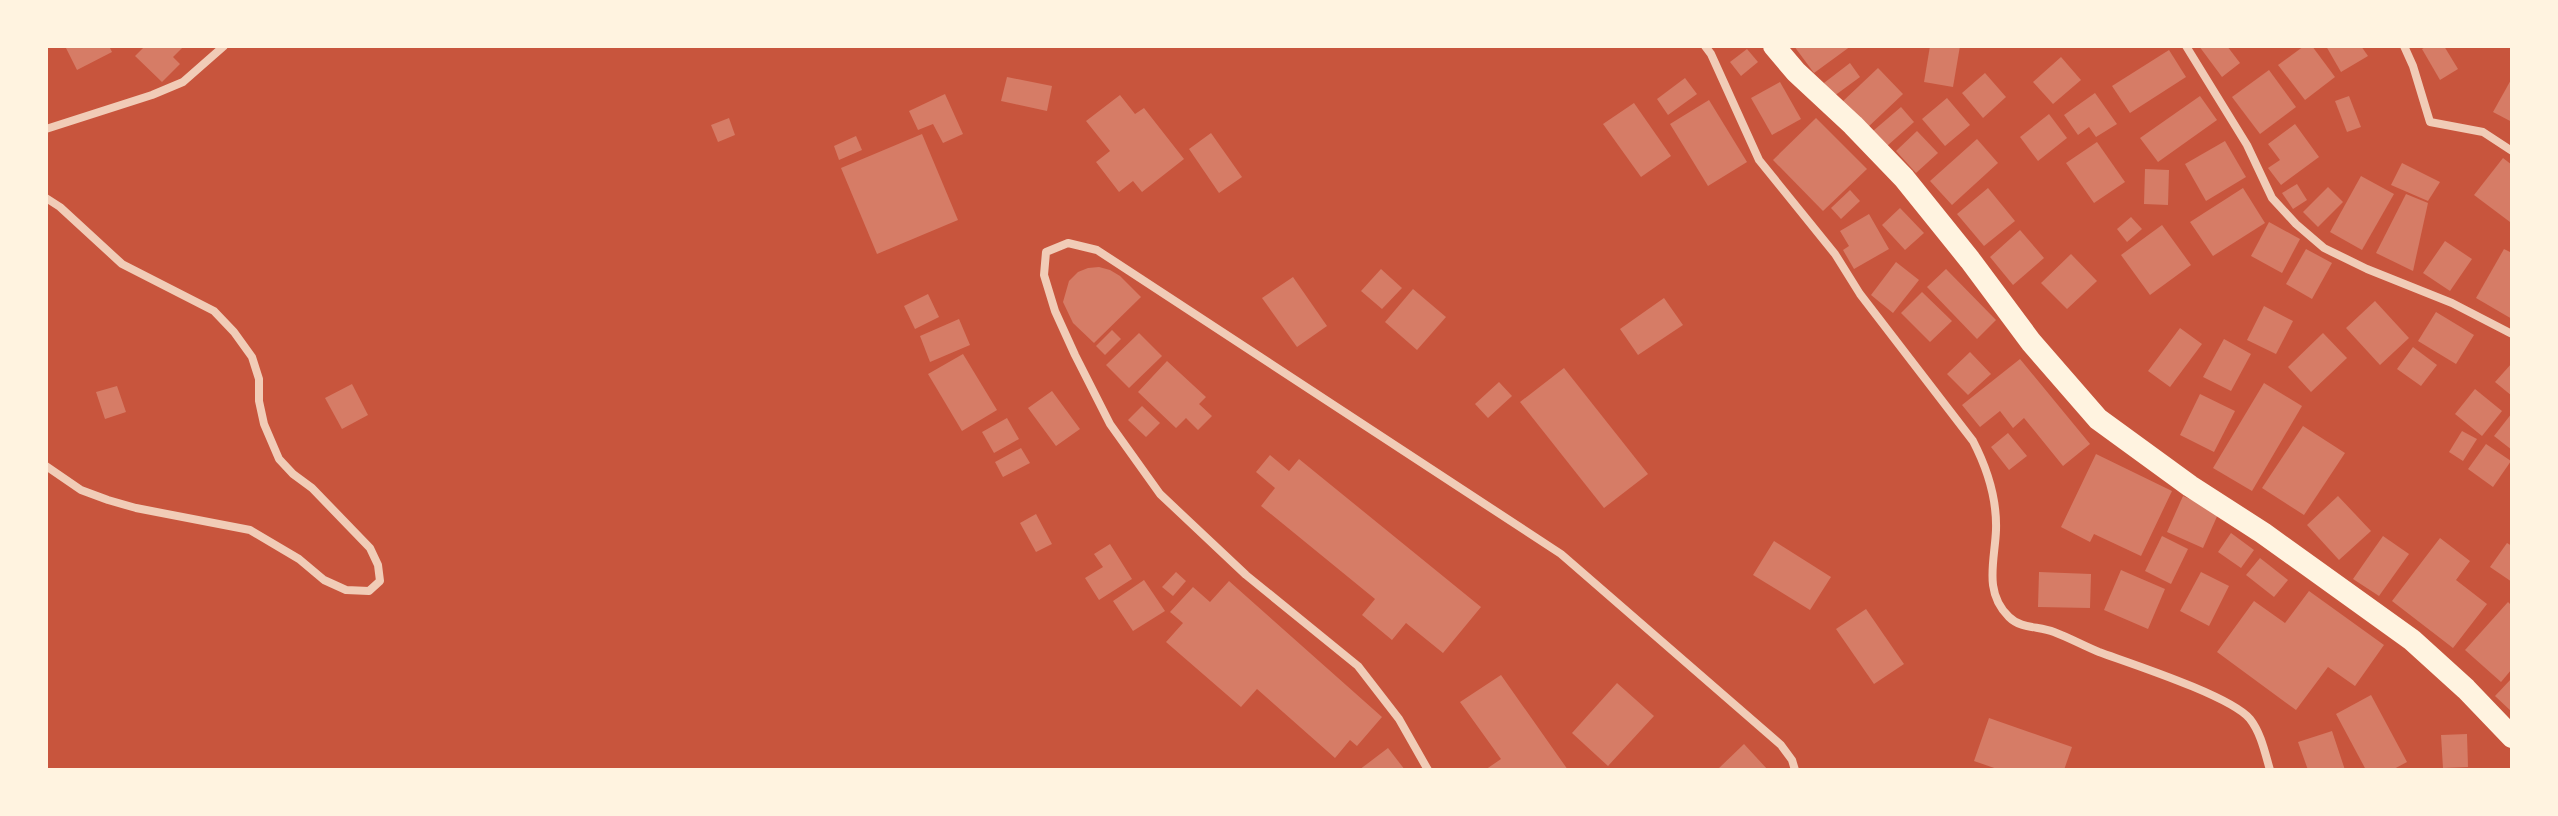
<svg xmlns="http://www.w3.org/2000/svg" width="2558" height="816" font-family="'Roboto Condensed',sans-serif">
  <rect width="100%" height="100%" fill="#c8553d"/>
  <g fill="#d67c66">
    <path d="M65 46H109L112 52 77 70Z"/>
    <path d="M145 46H184L173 57 180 64 162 82 135 56Z"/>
    <path d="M1794 46H1851L1814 73Z"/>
    <path d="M1930 46H1960L1953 87 1924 82Z"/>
    <path d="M2199 46H2227L2240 63 2222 77Z"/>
    <path d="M2304 46H2312L2335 77 2305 100 2278 65Z"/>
    <path d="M2326 46H2361L2368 56 2341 72Z"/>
    <path d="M2427 46H2444L2458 69 2440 80 2422 49Z"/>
    <path d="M1747 49 1758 62 1741 76 1730 62Z"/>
    <path d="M2169 50 2186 77 2130 113 2112 86Z"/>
    <path d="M2061 57 2081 80 2053 104 2033 82Z"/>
    <path d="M1850 63 1860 77 1830 99 1820 86Z"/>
    <path d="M1878 68 1903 94 1866 129 1841 103Z"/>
    <path d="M2269 70 2296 107 2260 134 2232 97Z"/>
    <path d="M1985 73 2006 97 1983 118 1962 93Z"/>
    <path d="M1007 77 1052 86 1047 111 1001 101Z"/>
    <path d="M1685 78 1697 94 1668 115 1657 99Z"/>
    <path d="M2512 78V122L2493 112Z"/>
    <path d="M1780 82 1801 119 1772 135 1751 98Z"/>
    <path d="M2095 93 2117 124 2096 137 2089 127 2078 135 2064 115Z"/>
    <path d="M945 94 963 134 943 143 933 124 918 130 909 111Z"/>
    <path d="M1120 95 1135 114 1144 108 1184 159 1142 192 1133 181 1119 192 1096 162 1110 151 1086 121Z"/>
    <path d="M2200 96 2217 120 2158 162 2140 138Z"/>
    <path d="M2349 96 2361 127 2347 132 2335 101Z"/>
    <path d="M1947 98 1970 125 1945 146 1922 119Z"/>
    <path d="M1709 100 1747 162 1708 186 1670 124Z"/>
    <path d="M1634 103 1671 156 1641 177 1603 124Z"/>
    <path d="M1901 107 1914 122 1887 146 1873 131Z"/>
    <path d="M2049 114 2067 138 2038 161 2020 137Z"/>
    <path d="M729 118 735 135 718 142 711 125Z"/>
    <path d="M1816 118 1867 169 1823 211 1773 160Z"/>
    <path d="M2295 124 2319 157 2281 185 2268 168 2280 160 2268 144Z"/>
    <path d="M1917 131 1938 153 1916 173 1896 151Z"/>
    <path d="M1211 133 1242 177 1219 193 1189 149Z"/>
    <path d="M922 134 958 220 877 254 841 168Z"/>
    <path d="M856 136 862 150 839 160 834 146Z"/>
    <path d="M1977 139 1998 163 1952 205 1930 181Z"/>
    <path d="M2225 141 2246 177 2206 201 2185 164Z"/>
    <path d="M2097 142 2125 182 2094 203 2066 163Z"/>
    <path d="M2503 158 2512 165 2510 222 2474 195Z"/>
    <path d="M2402 163 2440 182 2428 201 2391 185Z"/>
    <path d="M2145 169 2169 170 2168 205 2144 204Z"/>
    <path d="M2361 176 2394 194 2362 250 2330 232Z"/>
    <path d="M2297 184 2307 200 2293 209 2282 193Z"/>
    <path d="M2328 187 2343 202 2318 227 2303 212Z"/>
    <path d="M1988 188 2015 221 1984 246 1957 214Z"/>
    <path d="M2243 188 2265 223 2213 256 2190 222Z"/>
    <path d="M1850 190 1860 201 1841 219 1831 208Z"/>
    <path d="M2406 194 2428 203 2413 271 2376 253Z"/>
    <path d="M1900 208 1924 233 1905 250 1882 225Z"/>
    <path d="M1869 214 1889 249 1854 269 1843 250 1849 246 1840 231Z"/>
    <path d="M2131 217 2142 229 2127 242 2117 229Z"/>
    <path d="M2269 222 2300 239 2282 273 2251 256Z"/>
    <path d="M2162 225 2191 265 2150 295 2121 255Z"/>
    <path d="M2020 230 2044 258 2013 285 1990 257Z"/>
    <path d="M2445 241 2472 259 2450 291 2423 273Z"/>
    <path d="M2306 249 2332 263 2312 299 2286 284Z"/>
    <path d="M2504 249 2512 253V319L2476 298Z"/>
    <path d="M2071 254 2097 281 2067 309 2041 283Z"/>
    <path d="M1896 262 1919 280 1893 313 1871 295Z"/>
    <path d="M1099 267 1110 270 1120 276 1141 297 1094 343 1073 323 1063 302 1069 281 1078 272 1088 268Z"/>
    <path d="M1381 269 1402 288 1382 309 1361 291Z"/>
    <path d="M1946 269 1996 320 1977 339 1927 287Z"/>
    <path d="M1293 277 1327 326 1297 347 1262 298Z"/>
    <path d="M1413 289 1446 317 1417 350 1385 322Z"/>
    <path d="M1922 292 1952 321 1930 342 1901 313Z"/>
    <path d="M928 294 939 317 915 329 904 306Z"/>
    <path d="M1664 298 1683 325 1638 355 1620 329Z"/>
    <path d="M2375 301 2409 338 2380 365 2346 328Z"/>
    <path d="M2264 306 2293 321 2276 354 2247 340Z"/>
    <path d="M2436 312 2474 335 2456 364 2418 341Z"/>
    <path d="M959 319 970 345 930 362 920 336Z"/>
    <path d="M2180 328 2202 344 2170 387 2148 371Z"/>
    <path d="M1112 330 1121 339 1105 355 1096 346Z"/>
    <path d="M1139 333 1162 356 1129 388 1106 365Z"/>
    <path d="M2323 333 2347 358 2311 392 2288 367Z"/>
    <path d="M2224 339 2251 354 2231 391 2203 377Z"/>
    <path d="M2413 347 2437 365 2421 386 2397 369Z"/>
    <path d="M1970 352 1991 374 1968 395 1947 374Z"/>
    <path d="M963 354 997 410 962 431 928 374Z"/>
    <path d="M2020 359 2090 444 2063 466 2024 418 2013 428 2000 411 1980 427 1962 405Z"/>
    <path d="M1167 361 1206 397 1199 404 1212 416 1198 430 1186 418 1176 428 1138 392Z"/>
    <path d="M2512 363V396L2495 382Z"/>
    <path d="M1564 368 1648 474 1604 508 1520 402Z"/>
    <path d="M1499 382 1512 396 1488 418 1475 404Z"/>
    <path d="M2264 383 2302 406 2252 491 2213 468Z"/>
    <path d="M352 384 368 415 342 429 325 398Z"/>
    <path d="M117 386 126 412 105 419 96 392Z"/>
    <path d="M2475 389 2502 411 2482 436 2455 414Z"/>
    <path d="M1052 391 1080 429 1056 446 1028 408Z"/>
    <path d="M2200 394 2235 411 2214 452 2180 435Z"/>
    <path d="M1142 406 1160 423 1146 437 1128 420Z"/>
    <path d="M2512 413V450L2494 436Z"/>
    <path d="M1007 418 1019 439 994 453 982 432Z"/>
    <path d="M2303 426 2345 453 2304 515 2262 488Z"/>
    <path d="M2462 431 2477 439 2463 461 2449 452Z"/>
    <path d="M2008 433 2027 456 2009 470 1991 447Z"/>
    <path d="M2486 444 2511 461 2493 487 2468 469Z"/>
    <path d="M1021 448 1030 463 1003 477 995 462Z"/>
    <path d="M2096 454 2172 491 2141 556 2094 534 2090 542 2061 527Z"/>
    <path d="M1270 455 1289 471 1299 459 1481 607 1443 653 1406 623 1392 640 1362 615 1375 599 1261 506 1275 488 1256 472Z"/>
    <path d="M2183 496 2219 512 2203 548 2167 532Z"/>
    <path d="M2338 496 2371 531 2339 560 2307 525Z"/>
    <path d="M1036 514 1052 544 1036 552 1020 523Z"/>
    <path d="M2231 533 2254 550 2241 568 2218 552Z"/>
    <path d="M2162 536 2188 549 2171 584 2145 571Z"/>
    <path d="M2383 536 2409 554 2379 596 2353 579Z"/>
    <path d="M2440 538 2470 561 2456 580 2487 604 2453 648 2392 601Z"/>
    <path d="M1774 541 1831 577 1810 610 1753 575Z"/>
    <path d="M2507 543 2512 546V582L2490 567Z"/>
    <path d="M1110 544 1132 579 1099 600 1085 578 1103 567 1094 554Z"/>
    <path d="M2260 558 2288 580 2274 597 2246 575Z"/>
    <path d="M2121 570 2165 589 2148 629 2104 610Z"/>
    <path d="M1176 572 1186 581 1173 596 1162 587Z"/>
    <path d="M2039 572 2091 574 2090 608 2038 607Z"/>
    <path d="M2201 572 2229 586 2209 626 2180 611Z"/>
    <path d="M1144 580 1165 611 1133 631 1113 601Z"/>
    <path d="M1229 581 1382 717 1357 746 1350 740 1335 758 1257 689 1241 707 1166 642 1183 623 1170 612 1193 587 1210 602Z"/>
    <path d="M2309 591 2384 645 2355 686 2328 667 2296 710 2217 652 2254 601 2285 623Z"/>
    <path d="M2508 602 2512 606V669L2501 682 2465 650Z"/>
    <path d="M1866 609 1904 664 1874 684 1836 629Z"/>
    <path d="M1501 675 1568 770H1485L1501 759 1460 702Z"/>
    <path d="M2512 678V712L2495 696Z"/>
    <path d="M1617 683 1654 716 1608 766 1572 733Z"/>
    <path d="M2371 695 2407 762 2392 770H2366L2336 714Z"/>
    <path d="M1989 718 2072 747 2064 770H2000L1974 761Z"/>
    <path d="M2332 731 2345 770H2308L2298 742Z"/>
    <path d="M2467 734 2468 767 2443 768 2441 735Z"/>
    <path d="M1744 744 1768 770H1717Z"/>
    <path d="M1388 748 1405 770H1359Z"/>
  </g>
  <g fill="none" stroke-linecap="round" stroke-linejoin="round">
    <g stroke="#f1ccb7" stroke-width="8">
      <path d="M1705 46 1711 54 1759 160 1835 254 1860 294 1973 441C1987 468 1997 499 1996 530 1995 560 1983 592 2009 617 2021 629 2039 626 2054 632 2070 638 2084 646 2099 652 2132 664 2231 696 2250 719 2261 733 2265 753 2270 770"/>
      <path d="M2186 46 2247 145 2272 198 2296 224 2324 248 2367 269 2452 303 2512 334"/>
      <path d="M2404 46 2413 66 2430 122 2483 132 2512 151"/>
      <path d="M46 129 152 95 183 82 224 46"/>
      <path d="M46 198 60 207 122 264 214 311 234 332 252 357 259 379V401L264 424 279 459 293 474 312 488 370 548 378 565 380 581 369 591 346 590 324 580 299 559 250 530 136 508 108 500 81 490 46 466"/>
      <path d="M1428 770 1399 719 1358 666 1246 575 1160 494 1110 424 1075 355 1055 311 1044 275 1046 252 1068 243 1097 250 1561 554 1781 745 1792 760 1795 770"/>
    </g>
    <path stroke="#fff3e0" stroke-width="22" d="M1774 46 1796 72 1853 125 1904 178 1970 260 2031 342 2098 419 2190 486 2263 533 2412 640 2466 689 2512 737"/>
  </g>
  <rect width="2558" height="816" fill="none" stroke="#fff3e0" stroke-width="96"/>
</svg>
